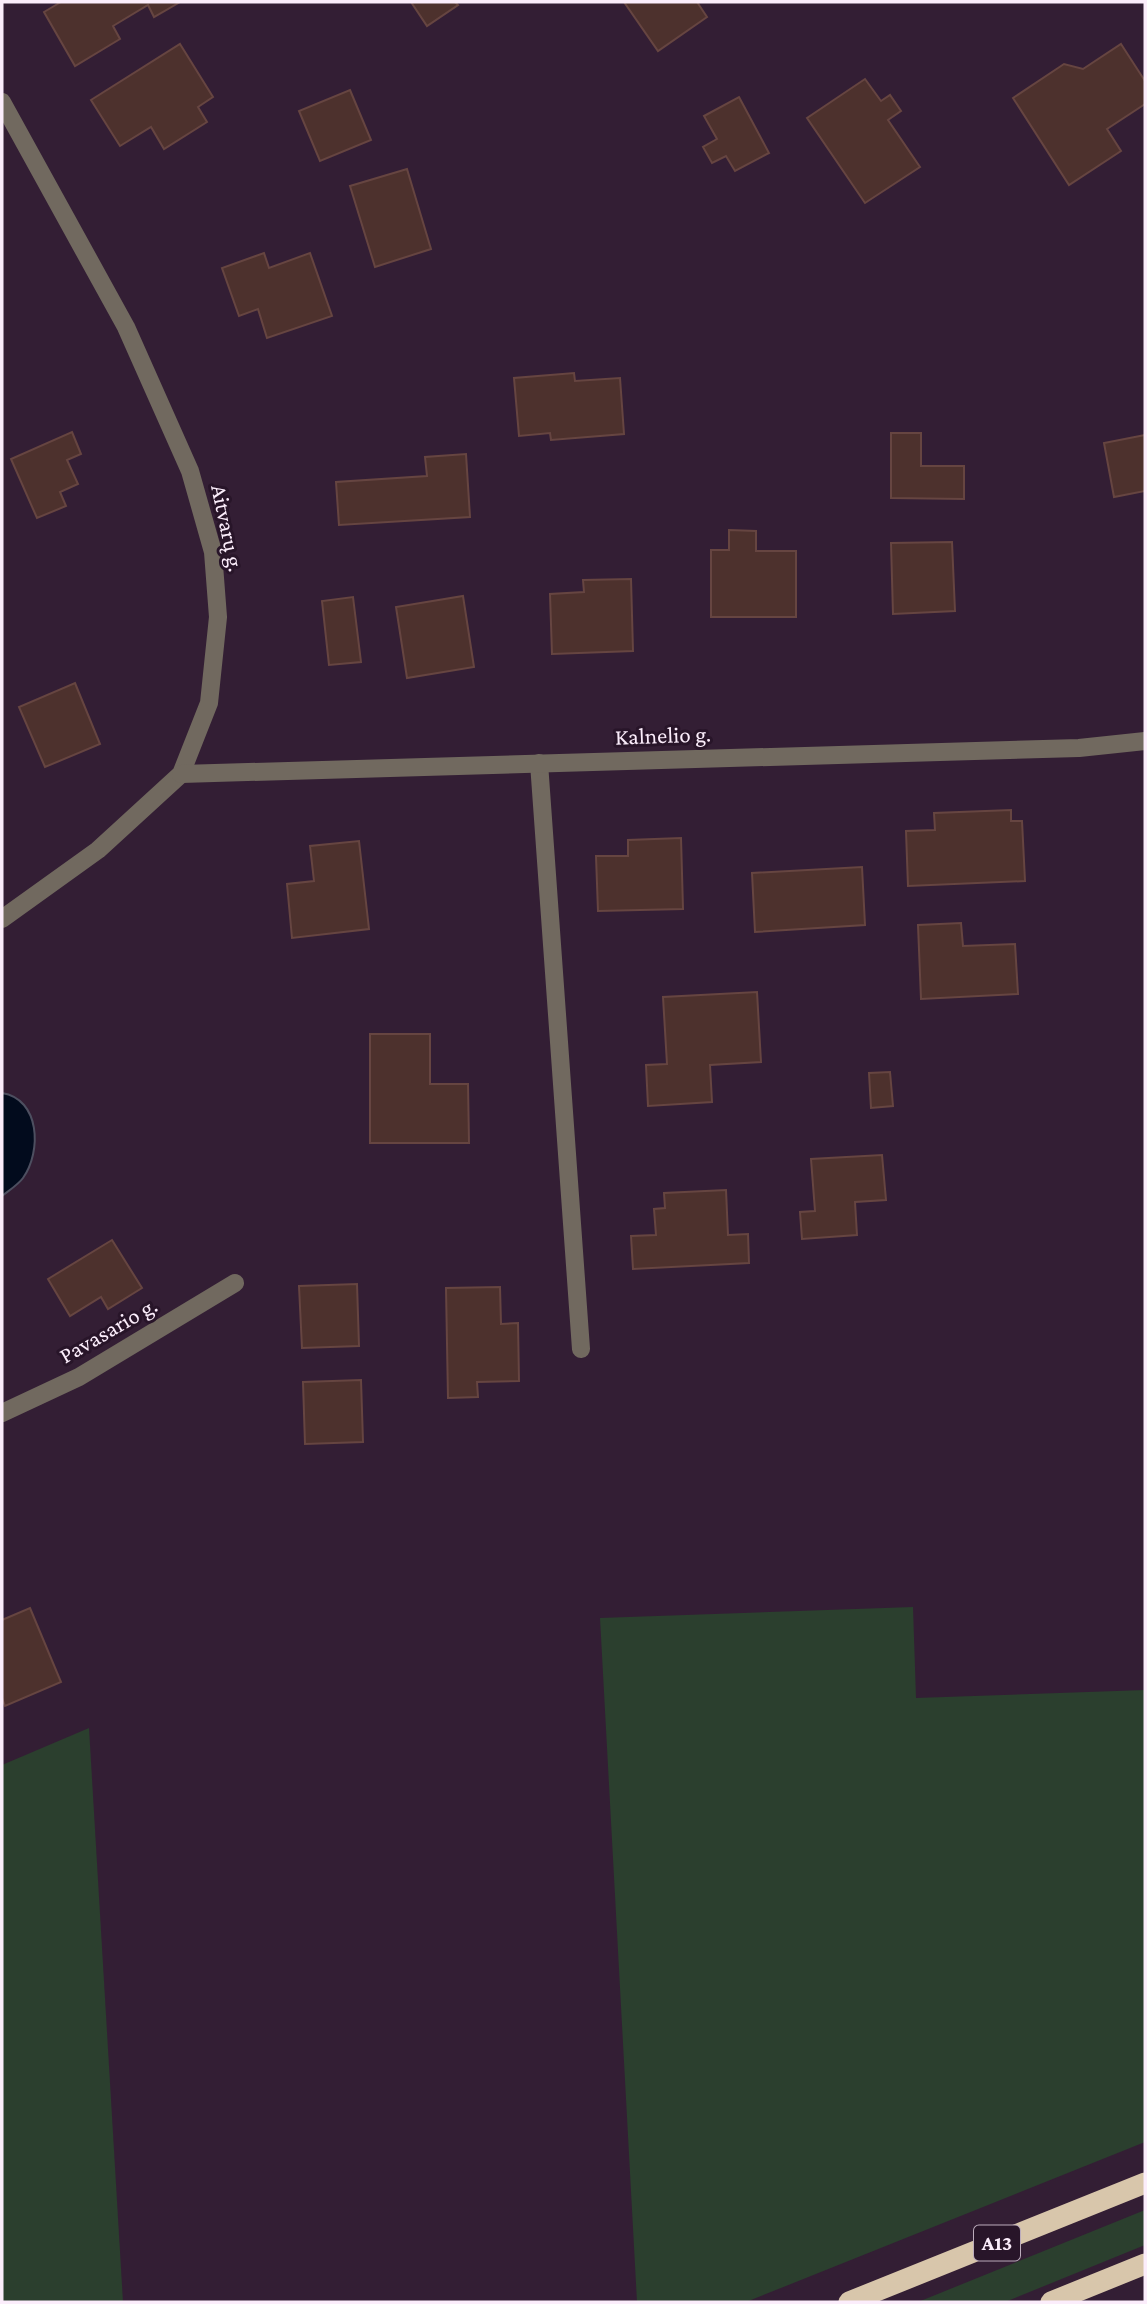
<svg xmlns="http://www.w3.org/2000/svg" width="1147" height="2304" font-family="'Crimson Pro',serif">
  <rect width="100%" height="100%" fill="#331e34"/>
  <g fill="#2b3f2e">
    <path d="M913 1607 916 1698 1145 1690V2142L746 2302H637L600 1618Z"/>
    <path d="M89 1728 123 2302H2V1765Z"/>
    <path d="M1145 2210V2245L1005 2302H918Z"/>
  </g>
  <path fill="#020b1d" stroke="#4d4f60" stroke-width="2" d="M2 1093C40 1099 42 1151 23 1178 18 1185 8 1191 2 1196Z"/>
  <g fill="#4d312d" stroke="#664541" stroke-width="2">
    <path d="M61 2H180L154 17 148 5 113 26 120 39 75 66 44 12Z"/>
    <path d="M411 2H455L458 5 427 26Z"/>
    <path d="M624 2H697L707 17 658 51Z"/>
    <path d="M180 44 213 97 198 107 207 122 164 149 151 127 120 146 91 100Z"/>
    <path d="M1121 44 1145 81V104L1107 129 1121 151 1069 185 1013 98 1064 64 1083 69Z"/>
    <path d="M865 79 881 101 890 95 901 111 888 120 920 167 865 203 807 118Z"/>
    <path d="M350 90 371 140 320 161 299 111Z"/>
    <path d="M739 97 769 153 735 171 726 156 712 163 703 147 717 139 704 116Z"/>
    <path d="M407 169 431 249 375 267 350 186Z"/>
    <path d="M264 253 269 268 310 253 332 316 267 338 258 309 239 316 222 268Z"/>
    <path d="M574 373 575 381 620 378 624 434 551 440 550 433 519 436 514 378Z"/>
    <path d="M72 432 81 454 67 460 78 484 60 492 66 506 37 518 11 459Z"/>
    <path d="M891 433H921V466H964V499L891 498Z"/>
    <path d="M1145 435V491L1114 497 1104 443Z"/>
    <path d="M466 454 470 517 339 525 336 482 427 476 425 457Z"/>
    <path d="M729 530 756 531V551H796V617H711V550H729Z"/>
    <path d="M952 542 955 611 893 614 891 543Z"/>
    <path d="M631 579 633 651 552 654 550 594 584 592 583 580Z"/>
    <path d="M463 596 474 667 407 678 396 607Z"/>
    <path d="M353 597 361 662 329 665 322 601Z"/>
    <path d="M75 683 100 744 45 767 19 707Z"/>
    <path d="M1011 810V821H1022L1025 881 908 886 906 831 935 830 934 813Z"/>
    <path d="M681 838 683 909 598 911 596 856H628V840Z"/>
    <path d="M359 841 369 929 292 938 287 884 314 881 310 846Z"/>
    <path d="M862 867 865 925 755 932 752 873Z"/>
    <path d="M961 923 963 946 1015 944 1018 994 921 999 918 925Z"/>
    <path d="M757 992 761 1062 710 1065 712 1102 648 1106 646 1065 667 1064 663 997Z"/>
    <path d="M370 1034H430V1084H468L469 1143H370Z"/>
    <path d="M890 1072 893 1106 871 1108 869 1073Z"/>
    <path d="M882 1155 886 1200 855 1202 857 1235 802 1239 800 1212 815 1211 811 1159Z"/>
    <path d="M726 1190 728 1235 748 1234 749 1263 633 1269 631 1236 656 1235 654 1209 665 1208 664 1193Z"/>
    <path d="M112 1240 142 1288 108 1309 101 1297 70 1316 48 1279Z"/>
    <path d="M357 1284 359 1346 302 1348 299 1286Z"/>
    <path d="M500 1287 501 1324 518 1323 519 1381 477 1382 478 1397 448 1398 446 1288Z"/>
    <path d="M361 1380 363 1442 305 1444 303 1382Z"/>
    <path d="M30 1608 61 1682 5 1706 2 1698V1620Z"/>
  </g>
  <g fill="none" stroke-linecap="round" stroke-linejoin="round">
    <g stroke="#71695f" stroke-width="18">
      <path d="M2 102 126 327 190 471 213 552 218 617 209 703 181 774 98 850 2 919"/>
      <path d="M539 763 581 1349"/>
      <path d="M181 774 1079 748 1145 741"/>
      <path d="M2 1413 79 1377 235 1283"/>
    </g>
    <g stroke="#d8c6ab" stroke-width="21">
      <path d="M849 2302 1145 2183"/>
      <path d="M1051 2302 1145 2264"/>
    </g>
  </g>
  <g text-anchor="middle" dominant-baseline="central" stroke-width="6" stroke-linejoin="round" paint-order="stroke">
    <rect fill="#281529" stroke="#bcacbc" stroke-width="2" x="974" y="2225.5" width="46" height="35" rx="5"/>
    <g font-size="21" font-weight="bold" fill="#fbedfb">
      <text x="997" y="2243">A13</text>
    </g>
    <g font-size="23" fill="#fbedfb" stroke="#281529">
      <text transform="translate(228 528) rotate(78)">Aitvarų g.</text>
      <text transform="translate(663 735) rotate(-2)">Kalnelio g.</text>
      <text transform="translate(108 1330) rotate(-30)">Pavasario g.</text>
    </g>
  </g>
  <rect width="1147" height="2304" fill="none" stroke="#fbedfb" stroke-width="7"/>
</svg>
